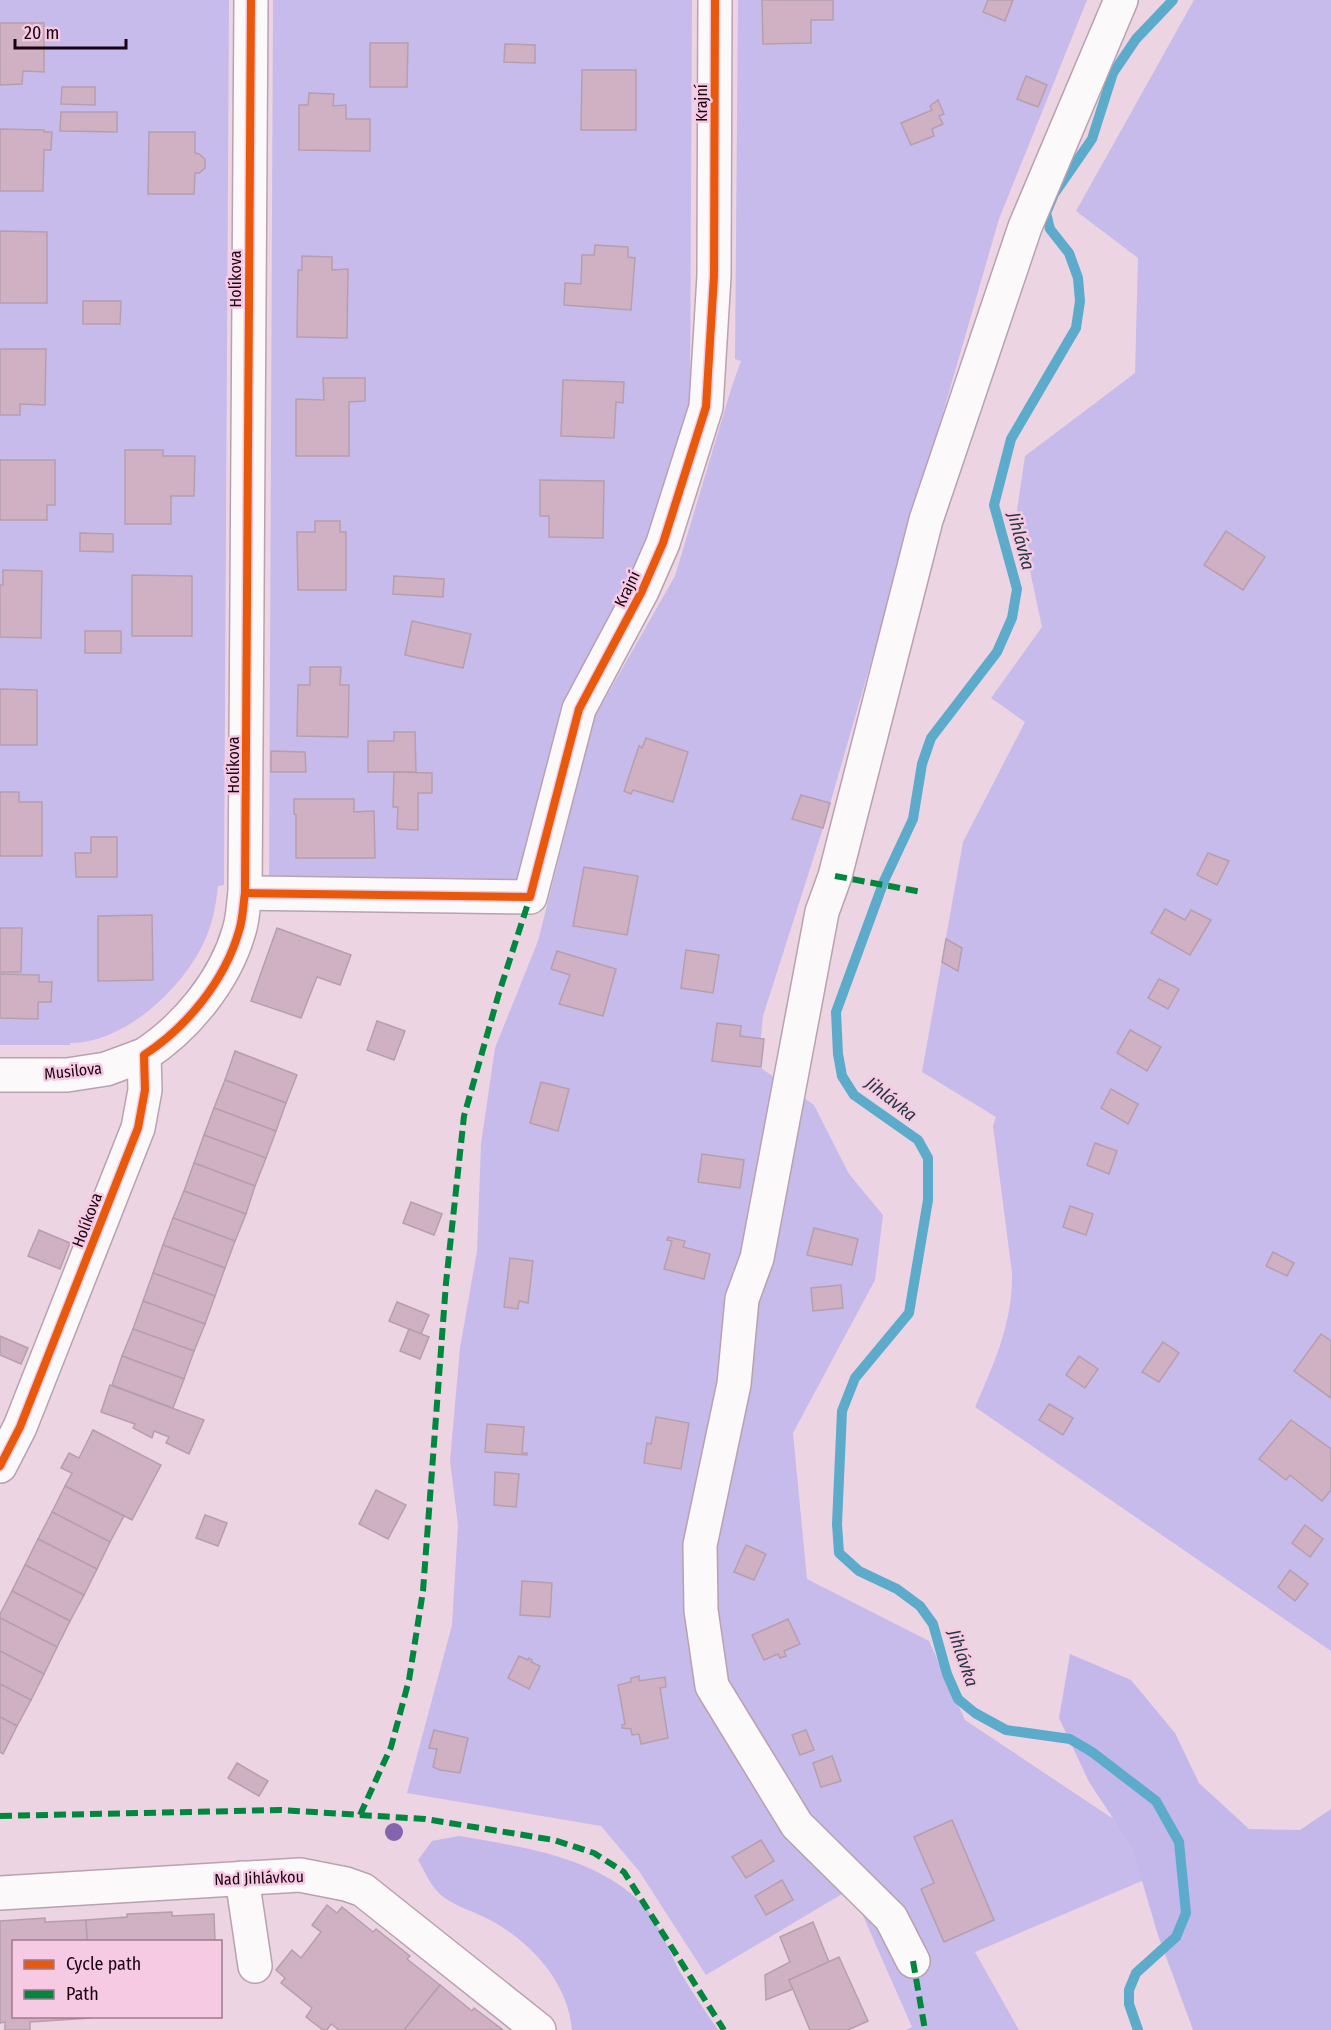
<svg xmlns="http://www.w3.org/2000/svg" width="1331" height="2030" font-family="'Fira Sans Condensed',sans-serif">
  <rect width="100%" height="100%" fill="#ecd4e2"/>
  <g fill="#c7bbec">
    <path d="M0 0H229L224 885 218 886C216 906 212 926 203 944 182 989 123 1044 70 1043V1045H0Z"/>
    <path d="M273 0H692L690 400 634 578 561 709 521 882 269 885Z"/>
    <path d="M738 0H1087L999 219 823 828 763 1016 758 1066 814 1105 849 1174 883 1215 875 1280 793 1433 807 1579 929 1641 965 1720 1133 1832 1163 1872 975 1952 1019 2030H906L912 2027 857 1902 842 1894 706 1975 639 1871 601 1826 407 1793 452 1625 458 1525 450 1461 460 1348 477 1251 481 1144 495 1048 538 941 594 718 675 576 732 386 741 361 735 359Z"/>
    <path d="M1194 0H1331V1651L975 1407C994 1364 1013 1322 1012 1273L993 1126 996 1117 922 1072 963 842 1025 722 991 698 1042 627 1017 510 1025 456 1135 373 1138 258 1076 211Z"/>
  </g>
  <g fill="#c4b8ea">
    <path d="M1070 1654 1131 1680 1175 1733 1199 1783 1249 1829 1300 1830 1331 1809V2030H1193L1158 1935 1132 1847 1089 1782 1059 1718Z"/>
    <path d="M459 1836C523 1847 599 1857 645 1907 657 1920 671 1955 680 1972 692 1992 705 2011 718 2030H572C568 1982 531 1942 490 1920 472 1910 451 1906 437 1891 429 1883 424 1869 418 1860L432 1841Z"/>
  </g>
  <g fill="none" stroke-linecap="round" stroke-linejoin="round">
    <path stroke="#5cabca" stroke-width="10" d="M1138 2030 1129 2004V1990L1136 1973 1176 1937 1186 1913 1179 1842 1156 1801 1092 1752 1070 1739 1006 1730 975 1713 958 1699 947 1674 933 1624 920 1606 897 1589 859 1571 839 1553 837 1524 842 1411 855 1378 909 1313 928 1200V1158L918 1140 854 1095 842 1076 838 1054 836 1012 884 881 913 819 922 764 931 738 997 652 1012 618 1017 589 994 505 1011 439 1076 328 1080 301 1078 278 1069 253 1050 229 1046 213 1054 194 1092 139 1113 73 1136 39 1173 0"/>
  </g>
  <g fill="#cfb1c3" stroke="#b69fac" stroke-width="1.5">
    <path d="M762 0H833V20H811V43L763 44Z"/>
    <path d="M988 0H1013L1005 21 983 12Z"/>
    <path d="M0 23H44V72L23 71 22 84 0 85Z"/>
    <path d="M370 43H408L407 87H370Z"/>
    <path d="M505 44 535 45V63L504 62Z"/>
    <path d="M582 70H636V130H581Z"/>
    <path d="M1026 76 1047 85 1038 107 1017 99Z"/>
    <path d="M62 87H95V105L61 104Z"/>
    <path d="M309 93 334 94 333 106 346 105V119H370V151L299 150V105H308Z"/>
    <path d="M938 100 944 114 939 116 943 124 932 129 934 136 911 145 901 123 932 110 930 106Z"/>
    <path d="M61 112H117V132L60 131Z"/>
    <path d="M0 129 44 130V132H52L51 150H44L43 191H0Z"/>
    <path d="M149 132H195V153L199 154 205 159V168L199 173H195L194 194H148Z"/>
    <path d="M0 231 47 232V303H0Z"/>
    <path d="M595 245 628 247V257L635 258 631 310 564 305 565 283 581 284 582 255H594Z"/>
    <path d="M302 256 332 257V270L348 269 347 338 297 337 298 270H302Z"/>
    <path d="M83 301H121L120 324H83Z"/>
    <path d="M0 349H46L45 405 20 404V415H0Z"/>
    <path d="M323 378H365V401L349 402V456H296V399L324 400Z"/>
    <path d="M563 380 624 382 623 403 616 402 614 438 561 436Z"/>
    <path d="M125 450H163V456H195L194 496H171V524H125Z"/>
    <path d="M0 460H55V505H47V520H0Z"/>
    <path d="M540 480 604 481 603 538 549 537V516H540Z"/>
    <path d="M315 521H340V532H346V590H298L297 532H315Z"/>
    <path d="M1226 531 1265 557 1243 590 1204 565Z"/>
    <path d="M80 533 113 534V552L80 551Z"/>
    <path d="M3 570 42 571 41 638 0 637V585H3Z"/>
    <path d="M132 575 192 576V636H132Z"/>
    <path d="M394 576 444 579 443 597 393 594Z"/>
    <path d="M412 621 471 634 463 668 405 655Z"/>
    <rect x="85" y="631" width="36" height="22"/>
    <path d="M310 667H341L340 685H349L348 737 297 736 298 685H310Z"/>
    <path d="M0 689 37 690V745H0Z"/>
    <path d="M394 732H415L416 772H368V741H394Z"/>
    <path d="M646 738 688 752 673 802 633 790 631 794 624 791 639 746 642 748Z"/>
    <path d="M271 751 305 752 306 772H271Z"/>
    <path d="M394 772 432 773V793H418V830L397 829 398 807H393Z"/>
    <path d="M0 792H19V802H42V856H0Z"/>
    <path d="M801 795 830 803 823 828 792 819Z"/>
    <path d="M294 799H354V812L374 811 375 858H296V815L294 814Z"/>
    <path d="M91 837H117V877H76L75 853H91Z"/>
    <path d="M1208 853 1229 861 1217 885 1197 875Z"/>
    <path d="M584 867 638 876 627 935 573 926Z"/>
    <path d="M1165 909 1185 920 1191 910 1211 920 1190 955 1151 933Z"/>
    <path d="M152 915 153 980 98 981V916Z"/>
    <path d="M0 928H22L21 972H0Z"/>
    <path d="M277 928 351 955 340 985 317 977 301 1018 251 1001Z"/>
    <path d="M946 939 962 948 958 971 942 962Z"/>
    <path d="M686 950 719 955 713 993 681 988Z"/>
    <path d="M557 951 616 969 603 1016 559 1004 570 975 551 969Z"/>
    <path d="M0 974 39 975V982H52L51 1002H38V1019L0 1018Z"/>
    <path d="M1159 979 1179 989 1168 1009 1148 998Z"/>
    <path d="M377 1021 405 1031 394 1060 367 1050Z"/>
    <path d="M717 1023 741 1026 740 1036 764 1039 761 1067 712 1061Z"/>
    <path d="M1130 1030 1161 1047 1147 1071 1117 1053Z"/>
    <path d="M235 1051 297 1075 286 1103 225 1080Z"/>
    <path d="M225 1080 286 1103 276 1131 214 1108Z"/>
    <path d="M541 1082 569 1089 558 1131 530 1123Z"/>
    <path d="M1111 1089 1138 1104 1128 1124 1101 1108Z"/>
    <path d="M214 1108 276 1131 266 1158 204 1135Z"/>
    <path d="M204 1135 266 1158 255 1186 194 1163Z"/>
    <path d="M1095 1143 1117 1151 1109 1174 1087 1165Z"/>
    <path d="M702 1154 744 1160 740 1188 698 1182Z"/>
    <path d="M194 1163 255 1186 246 1214 184 1191Z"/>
    <path d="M184 1191 246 1214 235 1241 173 1218Z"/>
    <path d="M411 1202 442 1214 434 1235 403 1223Z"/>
    <path d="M1070 1206 1093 1214 1086 1235 1063 1227Z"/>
    <path d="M173 1218 235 1241 225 1268 163 1245Z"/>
    <path d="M814 1228 858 1239 852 1265 807 1255Z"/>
    <path d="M39 1230 70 1243 60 1269 28 1256Z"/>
    <path d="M668 1237 685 1241 683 1247 710 1254 704 1279 664 1269 672 1241 667 1240Z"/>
    <path d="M163 1245 225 1268 215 1296 153 1273Z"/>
    <path d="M1273 1252 1294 1263 1287 1276 1266 1266Z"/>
    <path d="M510 1258 533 1261 528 1303 519 1301 518 1309 504 1307Z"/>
    <path d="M153 1273 215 1296 205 1324 143 1301Z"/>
    <path d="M841 1285 843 1308 813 1311 811 1288Z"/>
    <path d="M143 1301 205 1324 194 1351 133 1329Z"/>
    <path d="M397 1302 429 1315 421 1334 389 1321Z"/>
    <path d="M133 1329 194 1351 184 1379 122 1356Z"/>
    <path d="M409 1329 429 1337 420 1359 400 1351Z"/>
    <path d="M1321 1334 1331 1341V1398L1294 1371Z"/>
    <path d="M0 1336 28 1348 21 1364 0 1355Z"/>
    <path d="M1163 1342 1179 1353 1159 1382 1142 1372Z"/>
    <path d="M122 1356 184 1379 173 1408 112 1385Z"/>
    <path d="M1079 1356 1098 1369 1085 1388 1066 1375Z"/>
    <path d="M110 1385 204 1420 189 1454 166 1443 169 1437 154 1431 152 1438 133 1428 135 1424 101 1412Z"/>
    <path d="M1049 1404 1073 1418 1063 1435 1039 1420Z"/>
    <path d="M656 1417 689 1423 681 1469 644 1463 647 1443 651 1444Z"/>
    <path d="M1291 1420 1331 1449V1490L1322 1501 1290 1475 1286 1480 1259 1459Z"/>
    <path d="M487 1424 524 1427 522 1453H527V1455L485 1452Z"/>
    <path d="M93 1430 161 1465 132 1520 65 1486 72 1473 61 1468 69 1453 79 1458Z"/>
    <path d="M495 1472 519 1474 516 1507 494 1505Z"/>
    <path d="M65 1486 124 1516 110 1542 52 1512Z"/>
    <path d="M376 1490 406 1505 388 1539 359 1524Z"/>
    <path d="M52 1512 110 1542 97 1569 38 1539Z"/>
    <path d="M205 1515 227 1523 218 1546 196 1538Z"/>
    <path d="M1305 1525 1323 1539 1310 1557 1292 1543Z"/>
    <path d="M38 1539 97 1569 84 1595 25 1565Z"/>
    <path d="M746 1545 766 1554 754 1580 734 1572Z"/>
    <path d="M25 1565 84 1595 70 1621 12 1591Z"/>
    <path d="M1290 1570 1308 1584 1295 1601 1278 1587Z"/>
    <path d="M522 1581 552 1583 550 1617 520 1615Z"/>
    <path d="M12 1591 70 1621 57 1647 0 1618V1614Z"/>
    <path d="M0 1618 57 1647 44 1674 0 1651Z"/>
    <path d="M788 1619 800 1644 784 1651 786 1656 780 1658 778 1654 764 1660 752 1635Z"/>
    <path d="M0 1651 44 1674 31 1700 0 1684Z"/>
    <path d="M519 1656 528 1660 529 1658 532 1660 531 1662 540 1666 529 1689 508 1678Z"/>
    <path d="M639 1676V1681L665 1677 666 1687 660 1688 668 1738 641 1744 639 1734 632 1735 631 1729 622 1728V1725L625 1724 618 1685 631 1682V1678Z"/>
    <path d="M0 1684 31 1700 17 1726 0 1717Z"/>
    <path d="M0 1717 17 1726 3 1754 0 1752Z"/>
    <path d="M434 1730 468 1738 460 1773 440 1770 433 1767 437 1749 429 1748Z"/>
    <path d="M806 1730 814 1750 800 1755 792 1735Z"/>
    <path d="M832 1756 841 1781 821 1787 813 1763Z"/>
    <path d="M237 1763 268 1781 259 1796 228 1778Z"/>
    <path d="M952 1820 994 1920 944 1942 921 1889 934 1883 914 1837Z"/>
    <path d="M761 1840 774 1861 746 1878 732 1857Z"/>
    <path d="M782 1880 793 1900 766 1915 755 1896Z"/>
    <path d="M327 1905 337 1913 342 1907 373 1932 376 1929 410 1956 407 1959 440 1985 404 2030H339L331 2024 327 2030H323L306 2017 312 2008 281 1983 285 1978 276 1970 292 1950 301 1958 321 1932 312 1925Z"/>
    <path d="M172 1912V1916L214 1914 215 1942H87L86 1920 127 1917V1914Z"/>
    <path d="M45 1918V1922L86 1920 87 1942H14V2016L91 2018 30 2022V2030H5V2022L0 2023V1921Z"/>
    <path d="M813 1922 829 1962 789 1980 793 1989 766 2000 765 1975 790 1962 780 1937Z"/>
    <path d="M839 1957 868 2021 848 2030H810L789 1980Z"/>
    <path d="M440 1985 472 2011 474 2008 503 2030H404Z"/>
  </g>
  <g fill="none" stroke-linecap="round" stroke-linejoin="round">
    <g stroke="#b9a1af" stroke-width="36">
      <g id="minor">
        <path d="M245 893 530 897 579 709 642 591 663 543 706 407 714 276 715 0"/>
        <path d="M0 1075H67L106 1069 144 1055"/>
        <path d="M0 1466 20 1427 138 1128 145 1090 144 1055C187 1027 225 980 239 931 243 919 243 906 245 893L251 0"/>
        <path d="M242 1878 255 1966"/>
        <path d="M0 1893 300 1875 346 1884 363 1890 539 2030"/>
        <path d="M913 1961 891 1918 797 1825 712 1686 701 1610 700 1545 734 1384 742 1299 757 1258 822 912 835 876 926 520 1025 227 1121 0"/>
      </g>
    </g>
    <use href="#minor" stroke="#fcf9fb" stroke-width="33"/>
    <g stroke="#00873e" stroke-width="6" stroke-dasharray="12 6" stroke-linecap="butt">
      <path d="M835 876 922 892"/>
      <path d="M360 1815 391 1747 409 1680 423 1591 446 1283 464 1116 499 993 530 897"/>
      <path d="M0 1816 281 1810 425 1819 554 1840 594 1853 624 1872 724 2030"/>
      <path d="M913 1961 925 2030"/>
    </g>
    <g stroke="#f7cae3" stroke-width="11">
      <g id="cycleway">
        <path d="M245 893 530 897 579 709 642 591 663 543 706 407 714 276 715 0"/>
        <path d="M0 1466 20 1427 138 1128 145 1090 144 1055C187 1027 225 980 239 931 243 919 243 906 245 893L251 0"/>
      </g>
    </g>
    <use href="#cycleway" stroke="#e8590c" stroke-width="8"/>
  </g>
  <circle fill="#8464ac" cx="394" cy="1832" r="9"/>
  <g text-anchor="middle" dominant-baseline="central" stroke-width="5" stroke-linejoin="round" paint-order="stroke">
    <g font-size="16" fill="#1a0311" stroke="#f7cae3">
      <text transform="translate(701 103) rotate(-90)">Krajní</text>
      <text transform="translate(235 279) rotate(-90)">Holíkova</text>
      <text transform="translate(627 589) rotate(-64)">Krajní</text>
      <text transform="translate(233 765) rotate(-90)">Holíkova</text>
      <text transform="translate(73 1071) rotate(-6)">Musilova</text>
      <text transform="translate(87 1220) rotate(-69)">Holíkova</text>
      <text transform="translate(259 1878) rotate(-2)">Nad Jihlávkou</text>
    </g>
    <g font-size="18" font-style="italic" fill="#213943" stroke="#f7cae3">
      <text transform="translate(1021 541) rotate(75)">Jihlávka</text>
      <text transform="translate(891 1099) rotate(38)">Jihlávka</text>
      <text transform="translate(963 1658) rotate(71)">Jihlávka</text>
    </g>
  </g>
  <rect x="12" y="1940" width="210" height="78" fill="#f7cae3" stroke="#9f7a8f" stroke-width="1.5"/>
  <rect x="24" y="1960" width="30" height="9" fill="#e8590c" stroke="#9f7a8f" stroke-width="1.5"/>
  <text x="66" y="1970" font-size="18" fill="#1a0311">Cycle path</text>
  <rect x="24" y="1990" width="30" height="9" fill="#00873e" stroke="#9f7a8f" stroke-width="1.5"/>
  <text x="66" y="2000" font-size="18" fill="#1a0311">Path</text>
  <path d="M15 39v9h111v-9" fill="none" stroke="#1a0311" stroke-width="3"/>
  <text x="24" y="39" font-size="18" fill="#1a0311" stroke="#f7cae3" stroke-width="4.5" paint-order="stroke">20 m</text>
</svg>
